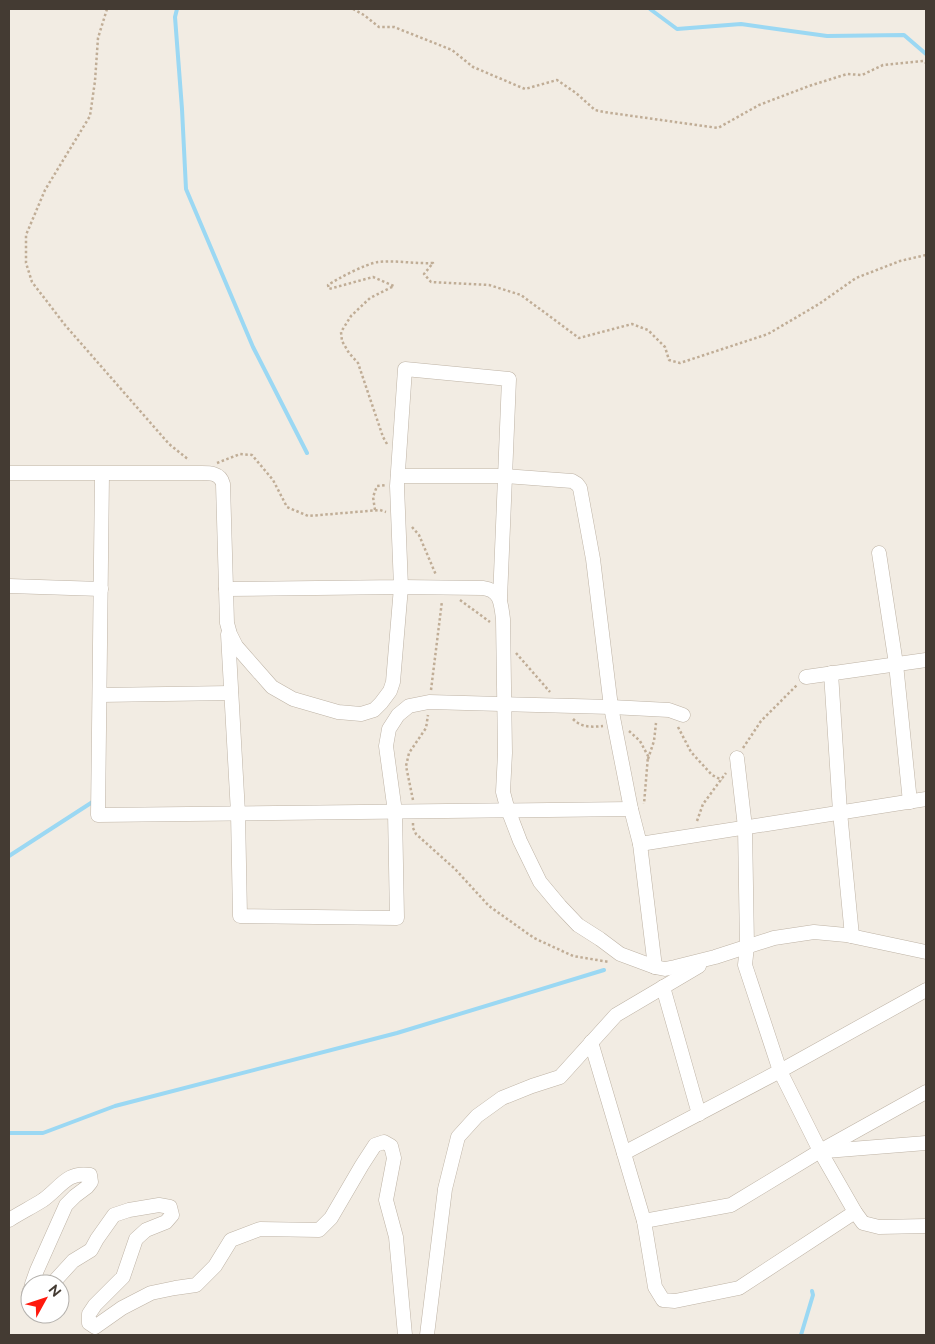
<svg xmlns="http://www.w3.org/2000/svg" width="935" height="1344" font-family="Raleway,sans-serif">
  <rect width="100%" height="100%" fill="#f2ece3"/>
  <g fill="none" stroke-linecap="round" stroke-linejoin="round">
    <g stroke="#9bd8f3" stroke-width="4">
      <path d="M177 9 175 17 182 109 186 189 253 347 307 453"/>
      <path d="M650 9 677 29 741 24 827 36 904 35 926 54"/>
      <path d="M9 856 94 801"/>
      <path d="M9 1133H43L115 1106 397 1033 604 970"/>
      <path d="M801 1335 813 1295 812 1291"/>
    </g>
    <g stroke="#beb3a5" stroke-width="15">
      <g id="minor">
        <path d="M9 473H195C206 473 220 471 223 484L227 623 230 634 236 646 272 687 293 699 338 712 361 714 374 710 381 703 390 691 393 682 401 587 483 588C501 590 501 604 503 619L505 753 503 792 507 807 520 841 540 882 560 906 578 925 600 939 620 954 655 967 665 969 675 967 715 957 774 938 814 932 846 935 926 952"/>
        <path d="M102 474 98 815 631 809"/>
        <path d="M398 476H505L572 481 577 484 580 488 593 559 611 707 631 809 640 844 926 799"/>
        <path d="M879 553 896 664 910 802"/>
        <path d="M9 586 101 589"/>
        <path d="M226 589 401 587 397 486 405 369 509 379 500 599"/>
        <path d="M228 634 238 813 240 916 397 918 395 812 386 746 389 729 398 715 409 706 429 702 611 707 669 710 683 715"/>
        <path d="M831 673 840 812 852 936"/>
        <path d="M806 677 926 660"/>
        <path d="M100 695 231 693"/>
        <path d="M737 758 745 827 747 946 745 965 780 1071 820 1151 855 1212 863 1223 879 1227 926 1226"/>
        <path d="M640 844 655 967"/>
        <path d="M663 987 699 1114"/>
        <path d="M591 1042 644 1221 655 1287 663 1300 675 1301 739 1288 855 1212"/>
        <path d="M826 1151 926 1143"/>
        <path d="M624 1153 780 1071 926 990"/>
        <path d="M9 1220C20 1213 32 1207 43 1200 60 1188 67 1171 90 1175L91 1182 87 1187 75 1196 66 1205 37 1270 32 1284"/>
        <path d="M644 1221 731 1205 820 1151 926 1092"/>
        <path d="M52 1284 73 1261 91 1250 97 1239 114 1215 129 1210 159 1205 170 1207 172 1215 166 1222 146 1230 136 1239 123 1277 95 1305 89 1314V1323L95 1327 122 1308 151 1293 175 1288 196 1285 215 1266 231 1240 260 1229 319 1230 331 1218 362 1165 375 1145 384 1142 391 1146 394 1158 386 1200 396 1237 405 1335"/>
        <path d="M30 1290 29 1293 30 1301"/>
        <path d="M427 1335 445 1189 458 1137 477 1116 502 1098 532 1086 560 1077 616 1015 699 966"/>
      </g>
    </g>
    <g stroke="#c0ad96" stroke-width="2.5" stroke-dasharray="2.5 2.5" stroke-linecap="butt">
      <path d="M107 9 98 38 95 81 90 116 45 190 26 235V263L32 282 65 325 169 444 189 460"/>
      <path d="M353 9 364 15 379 27H394L452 50 473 67 525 89 557 80 576 93 595 110 604 112 718 128 759 105 809 86 847 74 862 75 883 65 924 61 926 63"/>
      <path d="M387 444 383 437 358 363 349 353 342 341 341 332 351 316 370 298 394 286 373 277 329 289 328 285C339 278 365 264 378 262 396 260 415 264 433 263L424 274 431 282 489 285 521 295 579 338 632 324 648 330 665 347 669 360 680 363 768 334 819 304 856 278 900 261 926 255"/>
      <path d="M217 463 240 454 252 455 273 480 287 507 308 516 380 510 386 512"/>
      <path d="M375 510 373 497 377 486 386 485"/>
      <path d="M412 527 419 535 436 575"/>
      <path d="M460 600 490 622"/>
      <path d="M516 653 550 692"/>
      <path d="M431 690 442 601"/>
      <path d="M573 719C582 728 592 727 603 726"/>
      <path d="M678 727 691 752 712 775 722 780"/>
      <path d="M629 731 640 741 648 756 644 804"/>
      <path d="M743 748 761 721 798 684"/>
      <path d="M648 759 654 741 656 723"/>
      <path d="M413 800 406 766 409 753 426 728 428 715"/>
      <path d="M697 821 703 804 726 773"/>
      <path d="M413 823V828L416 834 455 869 489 906 534 938 573 956 609 962"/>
    </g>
    <use href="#minor" stroke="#fff" stroke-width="14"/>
  </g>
  <rect width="935" height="1344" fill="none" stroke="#443b33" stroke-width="20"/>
  <g transform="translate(45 1299) rotate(50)"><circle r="24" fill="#ffffff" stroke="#b4b1ad"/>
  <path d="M0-4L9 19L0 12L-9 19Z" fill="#ff190d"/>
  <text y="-8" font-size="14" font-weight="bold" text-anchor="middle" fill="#443b33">N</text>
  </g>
</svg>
